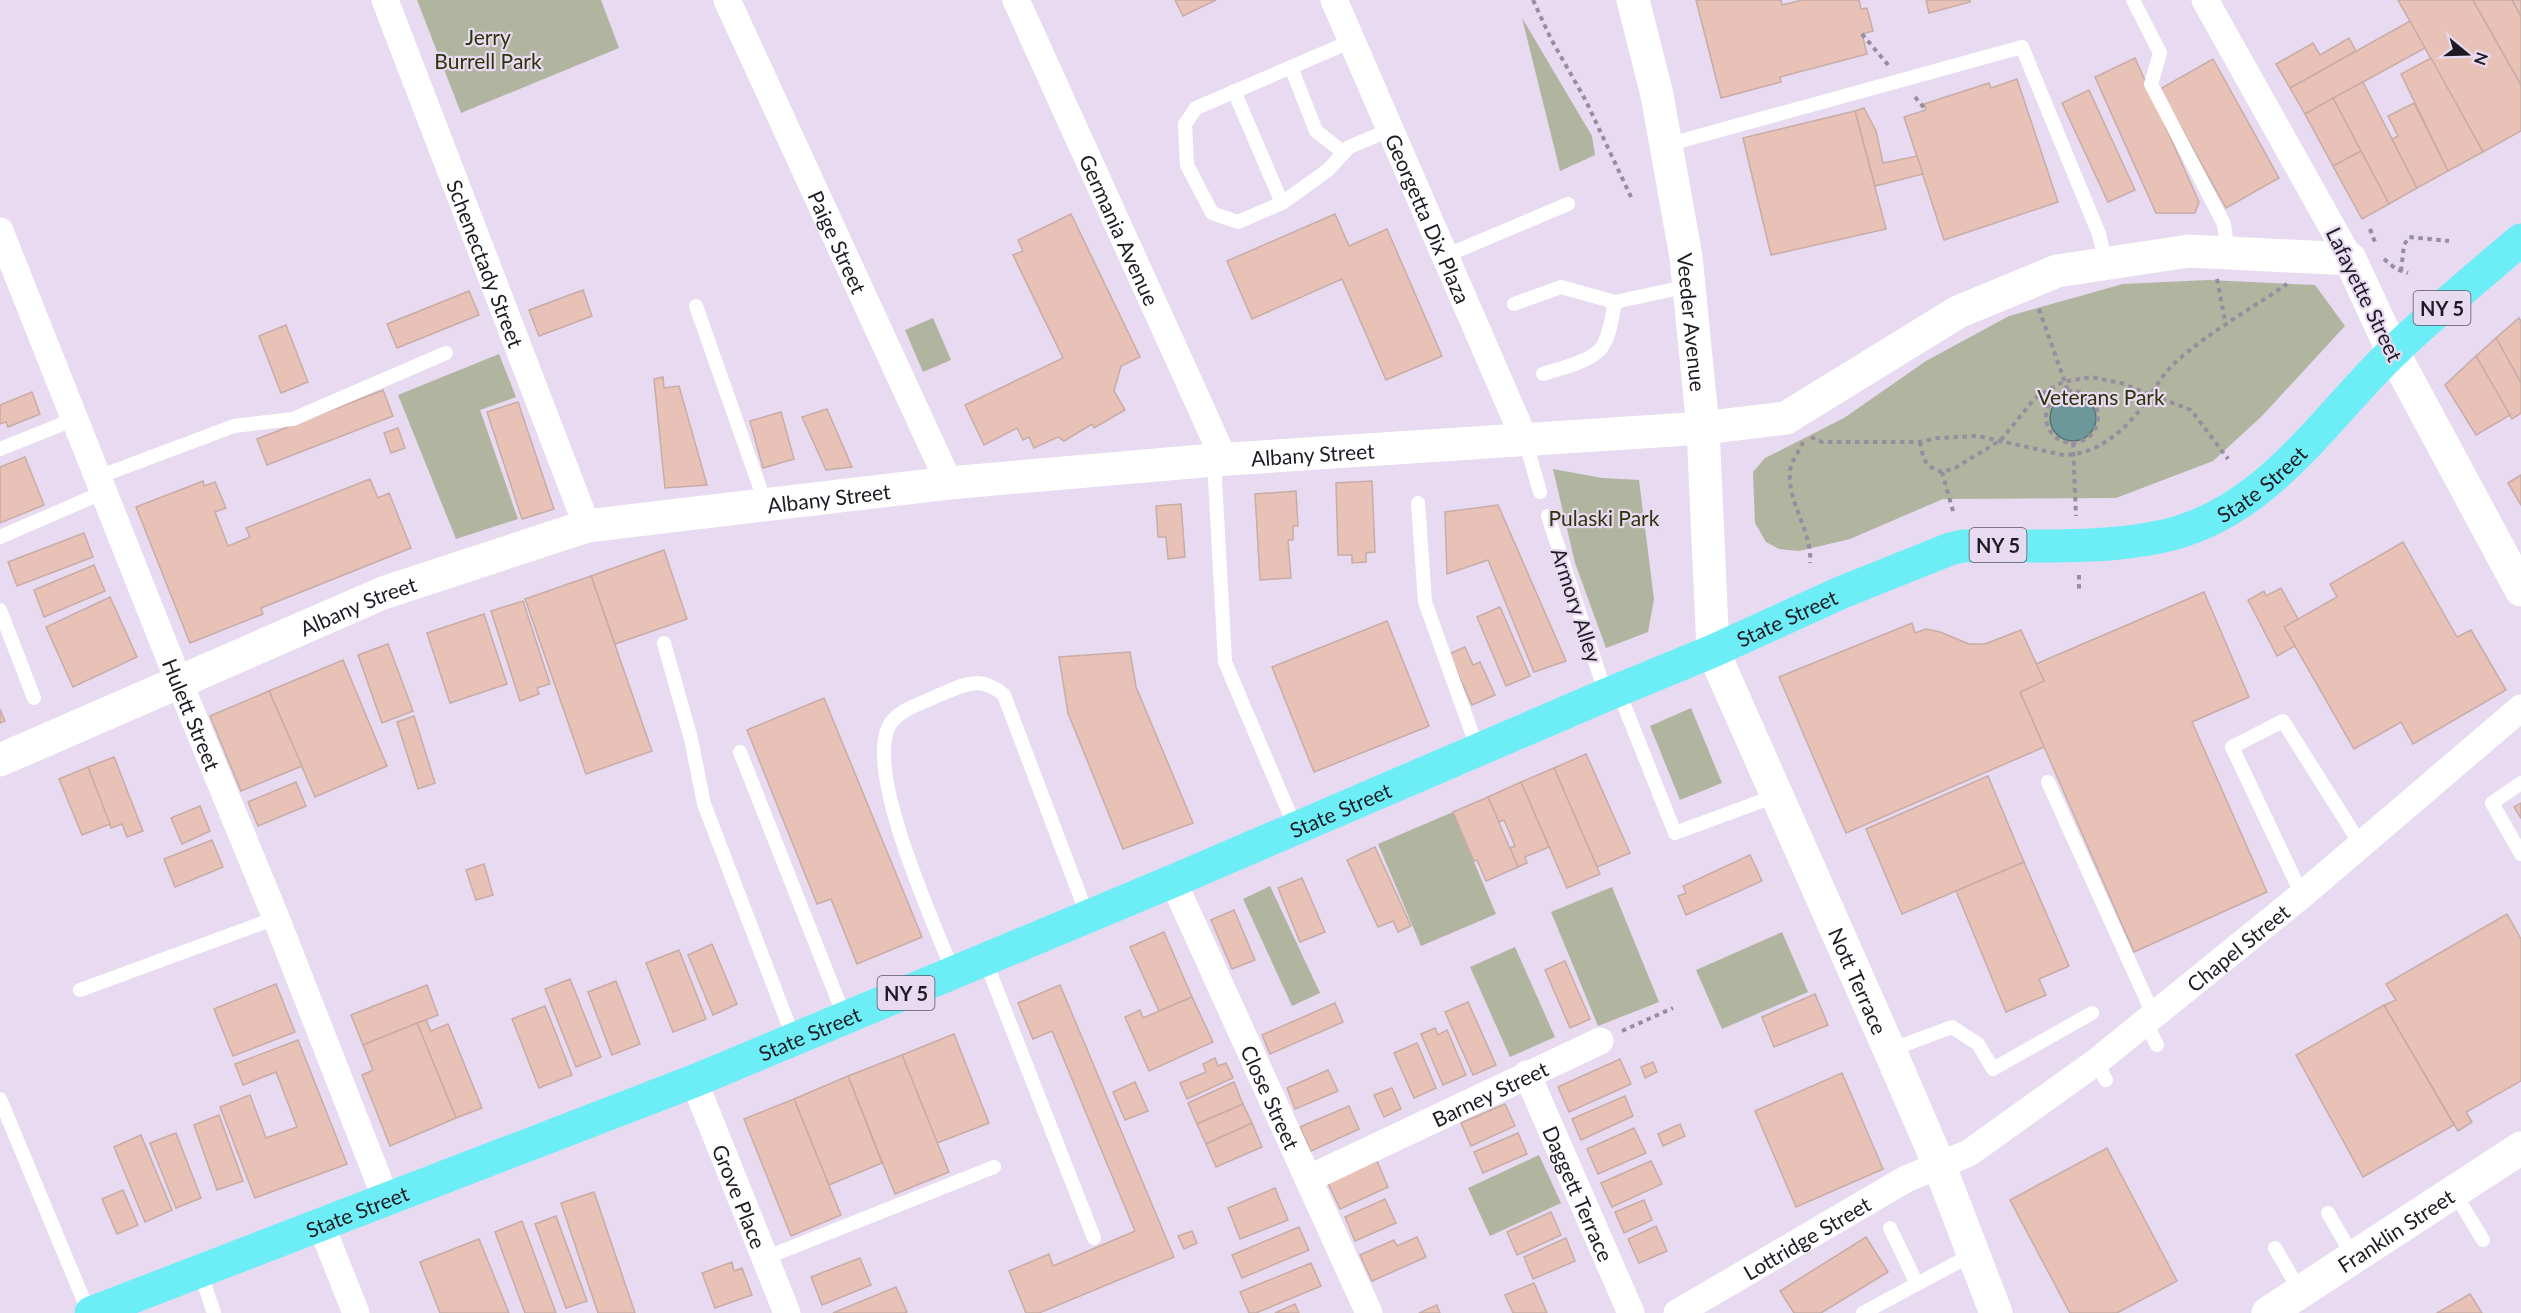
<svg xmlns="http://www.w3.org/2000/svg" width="2521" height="1313" font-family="Lato,sans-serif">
  <rect width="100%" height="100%" fill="#e7daf1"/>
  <g fill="#b1b5a0">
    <path d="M417 0H601L619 48 461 113Z"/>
    <path d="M1522 18 1592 136 1595 155 1560 171Z"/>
    <path d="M2208 280 2315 285 2345 326 2262 416 2213 461 2116 498 1943 499 1850 539 1799 551 1779 549 1766 542 1755 523 1753 472 1765 458 1844 418 1926 361 2009 316 2123 284Z"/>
    <path d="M933 318 951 360 923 372 905 330Z"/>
    <path d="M499 354 516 397 480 410 518 519 456 539 398 395Z"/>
    <path d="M1553 469 1602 478 1639 480 1654 599 1648 632 1606 648 1575 563Z"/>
    <path d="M1691 708 1722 783 1680 800 1650 726Z"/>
    <path d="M1453 812 1496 914 1421 946 1378 844Z"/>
    <path d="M1270 886 1320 993 1292 1006 1243 899Z"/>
    <path d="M1612 887 1659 1002 1598 1026 1551 912Z"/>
    <path d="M1782 932 1808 992 1722 1029 1696 970Z"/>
    <path d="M1515 947 1555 1037 1510 1057 1470 967Z"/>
    <path d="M1539 1155 1561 1203 1490 1236 1468 1188Z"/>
  </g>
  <circle fill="#6c989a" stroke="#557276" stroke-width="1.5" cx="2073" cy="418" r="23"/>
  <g fill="#e8c1b7" stroke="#c8aca6" stroke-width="1.5">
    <path d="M1175 0H1216L1183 16Z"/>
    <path d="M1696 0H1781L1782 5 1802 0H1859L1861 9 1867 8 1873 31 1862 34 1867 54 1780 77 1781 82 1721 98Z"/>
    <path d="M1926 0H1970V2L1929 13Z"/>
    <path d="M2398 0H2473L2521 85V131L2483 152Z"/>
    <path d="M2473 0H2512L2521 16V85Z"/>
    <path d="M2512 0H2521V16Z"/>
    <path d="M2410 21 2425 48 2305 114 2290 88Z"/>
    <path d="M2349 38 2356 51 2290 88 2276 64 2313 43 2320 55Z"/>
    <path d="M2135 58 2199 202 2195 213H2156L2095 77Z"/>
    <path d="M2431 58 2483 152 2448 171 2401 74Z"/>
    <path d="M2213 59 2279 178 2226 208 2160 89Z"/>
    <path d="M2017 79 2058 202 1944 240 1904 117 1926 110 1924 104 1989 83 1991 88Z"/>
    <path d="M2363 82 2417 188 2389 204 2333 98Z"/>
    <path d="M2089 90 2135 190 2108 202 2062 103Z"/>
    <path d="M2333 98 2361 151 2333 166 2305 114Z"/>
    <path d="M2414 103 2448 171 2417 188 2392 139 2398 136 2388 116Z"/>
    <path d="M1864 108 1876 131 1883 163 1917 156 1923 174 1875 186 1855 111Z"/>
    <path d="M1855 111 1886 229 1771 255 1743 138Z"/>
    <path d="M2361 151 2389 204 2362 219 2333 166Z"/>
    <path d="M1071 214 1140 357 1121 366 1114 391 1125 410 1094 428 1092 424 1064 441 1058 437 1034 448 1029 437 1023 440 1017 428 984 445 965 405 1063 358 1013 255 1023 251 1018 240Z"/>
    <path d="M1335 214 1349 246 1387 229 1442 356 1386 380 1342 279 1252 319 1227 261Z"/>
    <path d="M583 290 592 316 539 336 529 310Z"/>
    <path d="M469 291 479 315 397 348 387 324Z"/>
    <path d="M2519 318 2521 321V383L2496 338Z"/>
    <path d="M286 325 308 382 281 393 259 336Z"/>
    <path d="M2496 338 2521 383V413L2512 419 2476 356Z"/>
    <path d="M2476 356 2510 415 2476 435 2445 385Z"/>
    <path d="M663 377 664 388 679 386 707 485 665 488 654 379Z"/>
    <path d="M383 390 393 416 267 465 257 439Z"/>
    <path d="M32 392 40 414 8 427 6 422 0 424V405Z"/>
    <path d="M518 402 554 509 522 519 487 412Z"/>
    <path d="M827 409 852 467 826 470 802 417Z"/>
    <path d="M781 412 794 459 763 468 750 421Z"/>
    <path d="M398 428 405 448 391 453 384 433Z"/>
    <path d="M25 457 44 505 0 523V467Z"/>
    <path d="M2521 475V505L2508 483Z"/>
    <path d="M370 479 378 498 389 493 411 548 261 608 263 614 190 643 136 507 203 481 204 486 215 482 226 508 215 512 228 546 250 537 246 528Z"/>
    <path d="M1372 481 1375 552 1366 553V562L1352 563V555H1338L1336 483Z"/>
    <path d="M1296 491 1298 526H1293V540H1288L1291 578 1260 580 1255 494Z"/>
    <path d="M1181 504 1185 557 1168 559 1166 537H1158L1156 506Z"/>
    <path d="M1498 505 1566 661 1534 672 1488 560 1447 574 1445 512Z"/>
    <path d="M84 533 93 557 17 586 8 562Z"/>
    <path d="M2403 542 2457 637 2471 630 2506 690 2413 744 2401 722 2354 749 2284 627 2337 597 2330 584Z"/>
    <path d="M664 550 687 619 615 644 591 576Z"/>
    <path d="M94 565 105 591 44 617 34 590Z"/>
    <path d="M591 576 652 751 586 774 525 599Z"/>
    <path d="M2281 588 2298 619 2284 627 2295 646 2277 656 2248 600 2264 591 2266 596Z"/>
    <path d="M2204 592 2249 697 2192 722 2267 892 2134 952 2020 692 2044 681 2036 664Z"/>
    <path d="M110 597 137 657 73 687 46 627Z"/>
    <path d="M523 601 550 684 537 688 539 694 520 701 491 611Z"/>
    <path d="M1500 607 1530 676 1506 686 1477 617Z"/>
    <path d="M484 614 507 684 450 703 427 633Z"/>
    <path d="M1387 621 1429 726 1314 772 1272 667Z"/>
    <path d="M1912 623 1915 633 1926 629 1940 632 1969 644H1985L2021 630 2044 681 2020 692 2044 747 1846 833 1779 677Z"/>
    <path d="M388 644 413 711 382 723 358 655Z"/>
    <path d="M1465 647 1473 665 1480 662 1495 695 1472 705 1449 654Z"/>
    <path d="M1130 652 1136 687 1193 823 1123 849 1068 713 1059 657Z"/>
    <path d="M343 660 387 766 315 797 269 691Z"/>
    <path d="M269 691 302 766 241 791 210 716Z"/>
    <path d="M824 698 922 937 857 964 831 899 817 904 747 730Z"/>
    <path d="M0 709 5 721 0 723Z"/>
    <path d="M414 716 435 783 418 789 397 722Z"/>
    <path d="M1586 754 1630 853 1597 867 1554 768Z"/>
    <path d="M114 757 143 831 127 837 122 824 111 828 88 767Z"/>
    <path d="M88 767 110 824 82 835 59 779Z"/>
    <path d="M1554 768 1600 874 1567 888 1521 782Z"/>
    <path d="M1988 776 2024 862 1902 914 1866 829Z"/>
    <path d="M296 782 306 806 258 826 248 802Z"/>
    <path d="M1521 782 1549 847 1525 857 1527 863 1518 867 1510 848 1515 846 1504 820 1499 822 1488 797Z"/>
    <path d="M1488 797 1518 867 1486 881 1477 860 1474 861 1453 812Z"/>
    <path d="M2521 803V818L2514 807Z"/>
    <path d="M200 806 210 831 182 844 171 818Z"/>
    <path d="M212 840 223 867 175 887 164 859Z"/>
    <path d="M1375 847 1411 926 1398 932 1393 921 1378 927 1347 860Z"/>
    <path d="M1750 855 1762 881 1686 915 1678 896 1686 893 1683 886Z"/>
    <path d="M2024 862 2069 966 2039 979 2046 995 2006 1012 1956 891Z"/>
    <path d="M484 864 493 895 476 900 466 870Z"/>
    <path d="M1302 878 1325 932 1300 942 1278 888Z"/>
    <path d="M1234 910 1255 960 1232 969 1211 920Z"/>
    <path d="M2507 914 2521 939V1081L2466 1112 2472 1122 2458 1131 2384 1005 2396 1000 2386 984Z"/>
    <path d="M1164 932 1192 997 1159 1011 1130 947Z"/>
    <path d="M712 944 737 1004 713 1015 688 955Z"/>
    <path d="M679 950 706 1019 673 1032 646 963Z"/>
    <path d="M1565 961 1590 1019 1570 1028 1545 970Z"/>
    <path d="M570 979 601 1057 576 1067 545 989Z"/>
    <path d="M616 981 640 1044 612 1055 588 992Z"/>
    <path d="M276 984 295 1032 233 1056 214 1009Z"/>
    <path d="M427 985 438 1015 363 1045 351 1015Z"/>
    <path d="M1060 985 1174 1257 1039 1313H1026L1009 1271 1049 1254 1053 1266 1135 1231 1052 1031 1033 1039 1018 1003Z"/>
    <path d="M1815 994 1828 1025 1774 1047 1762 1017Z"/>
    <path d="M1192 997 1213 1042 1149 1071 1125 1017 1140 1010 1143 1018Z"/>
    <path d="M1468 1002 1496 1065 1473 1075 1445 1012Z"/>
    <path d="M1335 1003 1343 1022 1270 1054 1262 1035Z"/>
    <path d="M2384 1005 2454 1125 2363 1177 2296 1055Z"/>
    <path d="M545 1006 572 1075 539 1088 512 1019Z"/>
    <path d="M426 1020 431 1031 448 1024 482 1108 456 1118 417 1023Z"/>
    <path d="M417 1023 456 1118 390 1146 362 1075 373 1070 363 1045Z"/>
    <path d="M1435 1028 1438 1035 1447 1030 1466 1075 1443 1085 1421 1034Z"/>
    <path d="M954 1034 989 1123 937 1143 902 1055Z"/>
    <path d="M298 1040 347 1164 255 1198 220 1107 250 1095 266 1138 297 1127 276 1072 243 1085 235 1064Z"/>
    <path d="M1417 1043 1436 1088 1414 1098 1394 1053Z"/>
    <path d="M902 1055 949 1172 895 1194 848 1076Z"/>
    <path d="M1215 1058 1218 1066 1226 1063 1233 1078 1187 1099 1180 1083 1206 1072 1203 1064Z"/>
    <path d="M1620 1059 1631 1084 1569 1112 1558 1087Z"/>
    <path d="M1653 1062 1657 1072 1645 1078 1641 1067Z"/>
    <path d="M1328 1070 1338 1091 1295 1109 1287 1088Z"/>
    <path d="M1842 1073 1883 1169 1796 1207 1755 1111Z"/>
    <path d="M848 1076 882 1163 829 1185 794 1099Z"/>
    <path d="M1135 1082 1148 1111 1125 1120 1113 1092Z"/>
    <path d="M1234 1082 1243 1104 1197 1124 1188 1103Z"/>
    <path d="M1392 1088 1401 1109 1384 1117 1374 1095Z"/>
    <path d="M1625 1096 1633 1116 1581 1140 1572 1119Z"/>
    <path d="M794 1099 841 1215 791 1236 744 1119Z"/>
    <path d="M1243 1104 1252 1123 1206 1144 1197 1124Z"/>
    <path d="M1505 1104 1515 1126 1471 1146 1461 1123Z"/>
    <path d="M1349 1106 1359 1129 1311 1151 1300 1127Z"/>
    <path d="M219 1115 243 1181 217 1190 194 1125Z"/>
    <path d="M1252 1123 1262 1147 1216 1167 1206 1144Z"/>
    <path d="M1680 1124 1685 1136 1663 1146 1658 1134Z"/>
    <path d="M1634 1128 1646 1153 1598 1174 1587 1149Z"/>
    <path d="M176 1133 201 1198 176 1208 150 1143Z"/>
    <path d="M1518 1133 1527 1154 1483 1173 1474 1152Z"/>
    <path d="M141 1135 172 1210 145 1222 114 1147Z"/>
    <path d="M2107 1148 2177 1281 2117 1313H2070L2010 1200Z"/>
    <path d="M1377 1161 1388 1187 1340 1209 1328 1183Z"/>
    <path d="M1651 1161 1662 1184 1612 1207 1601 1183Z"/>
    <path d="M1275 1188 1288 1220 1240 1239 1228 1208Z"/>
    <path d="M123 1190 138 1225 117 1234 102 1199Z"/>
    <path d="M594 1192 635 1313H598L561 1203Z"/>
    <path d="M1385 1199 1396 1223 1355 1241 1345 1217Z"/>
    <path d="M1644 1200 1652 1220 1624 1233 1615 1212Z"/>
    <path d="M1551 1212 1561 1235 1517 1255 1507 1232Z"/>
    <path d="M556 1216 587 1301 566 1308 535 1224Z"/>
    <path d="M522 1221 556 1313H525L495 1232Z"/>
    <path d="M1656 1226 1667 1251 1639 1263 1628 1239Z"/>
    <path d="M1299 1227 1309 1250 1242 1278 1232 1255Z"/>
    <path d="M1192 1231 1197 1243 1184 1249 1178 1236Z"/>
    <path d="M1417 1237 1426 1257 1372 1281 1360 1255 1394 1240 1397 1246Z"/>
    <path d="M1866 1237 1888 1272 1821 1313H1794L1780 1291Z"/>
    <path d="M1566 1238 1575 1261 1533 1279 1524 1257Z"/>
    <path d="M479 1239 509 1313H440L420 1262Z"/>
    <path d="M860 1258 871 1285 822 1305 811 1277Z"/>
    <path d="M732 1262 734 1271 742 1268 752 1295 715 1308 702 1273Z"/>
    <path d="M1311 1263 1321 1286 1256 1313H1249L1240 1292Z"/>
    <path d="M1534 1283 1547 1313H1513L1505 1295Z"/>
    <path d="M896 1287 907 1312 903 1313H833Z"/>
    <path d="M2470 1294 2482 1313H2437Z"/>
    <path d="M1295 1304 1299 1313H1275Z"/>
    <path d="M1437 1305 1440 1313H1419Z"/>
  </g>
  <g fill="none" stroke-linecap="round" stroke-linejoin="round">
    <g stroke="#968d9e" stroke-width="4" stroke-dasharray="4.5 4.5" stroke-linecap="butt">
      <path d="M1533 0 1551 39 1586 101 1631 197"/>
      <path d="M1862 34 1889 66"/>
      <path d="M1915 97 1926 110"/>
      <path d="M2370 229 2375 242"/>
      <path d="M2384 259 2396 269 2408 273"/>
      <path d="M2401 271 2404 245 2409 237 2449 241"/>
      <path d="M2217 279 2226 326"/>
      <path d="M2039 309 2068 391"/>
      <circle cx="2072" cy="417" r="26"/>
      <path d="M1811 437 1822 442H1920L1938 438 1978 436 2063 455C2095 455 2120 434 2139 411 2154 392 2159 377 2178 360 2211 331 2251 309 2287 284"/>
      <path d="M1803 442C1800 451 1790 462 1790 472 1787 502 1813 533 1810 563"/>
      <path d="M1920 442C1923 459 1925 467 1942 472"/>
      <path d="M2073 443 2076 516"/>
      <path d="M1953 511 1942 472 1955 468 2001 440 2035 398 2063 382 2091 377 2121 383 2191 410 2228 459"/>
      <path d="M2079 575V589"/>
      <path d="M1622 1031 1673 1008"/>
    </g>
    <g stroke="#fff" stroke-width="14">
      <path d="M2133 0 2160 53 2151 84 2224 224 2228 253"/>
      <path d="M1352 41 1196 108 1185 124 1187 165 1212 213 1238 222 1282 203 1328 170 1349 147 1390 130"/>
      <path d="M1291 67 1316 131 1344 153"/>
      <path d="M1234 91 1282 203"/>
      <path d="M1666 145 2022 47 2099 234 2106 264"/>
      <path d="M1445 256 1568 204"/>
      <path d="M1514 304 1561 287 1615 302 1689 286"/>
      <path d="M696 306 766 505"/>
      <path d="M1543 374C1558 369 1593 361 1602 347 1610 335 1612 317 1615 302"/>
      <path d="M1525 440 1540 492"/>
      <path d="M0 449 75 419"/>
      <path d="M1214 460 1225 662 1296 829"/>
      <path d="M98 477 234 426 293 419 446 353"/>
      <path d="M1418 503 1425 602 1478 750"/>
      <path d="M1548 516 1606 695"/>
      <path d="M0 537 104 492"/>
      <path d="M0 610 34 698"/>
      <path d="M664 643 691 739 704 804 794 1039"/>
      <path d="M1618 690 1675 833 1778 795"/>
      <path d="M740 752 845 1018"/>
      <path d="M2048 782 2153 1014"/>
      <path d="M2521 783 2492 803 2521 854"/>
      <path d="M2302 895 2232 747 2283 721 2361 845"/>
      <path d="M985 960 1094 1238"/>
      <path d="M953 972C933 920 867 778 888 728 896 710 921 704 937 696 964 685 979 674 1004 695L1088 917"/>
      <path d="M80 990 276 918"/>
      <path d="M2145 1021 2157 1045"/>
      <path d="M1890 1050 1952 1027 1978 1044 1993 1069 2092 1013"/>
      <path d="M2096 1062 2106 1080"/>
      <path d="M0 1099 89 1313"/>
      <path d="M2454 1192 2483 1240"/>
      <path d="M2328 1213 2354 1258"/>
      <path d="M1890 1228 1917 1284"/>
      <path d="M2275 1248 2301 1293"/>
      <path d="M765 1258 994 1167"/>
      <path d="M200 1271 214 1313"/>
      <path d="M1863 1313 1973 1254"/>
    </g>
    <g stroke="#fff" stroke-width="27">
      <path id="s1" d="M385 0 587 526"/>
      <path id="s2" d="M727 0 949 483"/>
      <path id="s3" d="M1016 0 1224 459"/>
      <path id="s4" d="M1334 0 1524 438"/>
      <path d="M2205 0 2350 259"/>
      <path id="s5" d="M0 231 179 682 276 918 386 1199"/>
      <path id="s6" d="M1173 881 1369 1313"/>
      <path id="s7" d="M1527 1074 1631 1313"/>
      <path id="s8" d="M694 1081 787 1313"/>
      <path id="s9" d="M1308 1179 1600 1041"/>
      <path d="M321 1225 356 1313"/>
      <path id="s10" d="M1677 1313 1906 1179 1969 1153 2096 1062 2302 895 2521 708"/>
    </g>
    <g stroke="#fff" stroke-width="33">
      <path id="s11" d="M1633 0 1657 95 1686 257 1703 428 1713 651 1893 1058 1940 1167 1996 1313"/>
      <path id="s12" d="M0 760 383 593 587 526 949 483 1214 460 1703 428 1786 418 1958 312 2057 271 2189 251 2350 259 2393 352 2521 590"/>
      <path id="s13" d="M2268 1313 2521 1148"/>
    </g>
    <path stroke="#6deef6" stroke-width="33" id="s14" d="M91 1313 694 1081 1173 881 1606 695 1713 651 1840 593 1950 549 1963 546C2027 545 2096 550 2159 537 2265 516 2321 421 2394 351 2435 312 2478 276 2521 240"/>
  </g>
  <g text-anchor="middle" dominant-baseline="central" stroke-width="4.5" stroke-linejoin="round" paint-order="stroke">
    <g fill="#e7daf1" stroke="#5b5461" stroke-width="1.5">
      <rect x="2413.5" y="291" width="57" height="34" rx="4.5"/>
      <rect x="1969.5" y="528" width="57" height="34" rx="4.5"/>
      <rect x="877.5" y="976" width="57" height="34" rx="4.5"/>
    </g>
    <g font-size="20" font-weight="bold" fill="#1f1b23">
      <text x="2442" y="308">NY 5</text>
      <text x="1998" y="545">NY 5</text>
      <text x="906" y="993">NY 5</text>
    </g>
    <g font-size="21" fill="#2e340a" stroke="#e7daf1">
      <text x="488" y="36">Jerry<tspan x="488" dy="24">Burrell Park</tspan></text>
      <text x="2101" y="396">Veterans Park</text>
      <text x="1604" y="517">Pulaski Park</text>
    </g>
    <g font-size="21" fill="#1f1b23" stroke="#e7daf1">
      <text stroke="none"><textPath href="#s4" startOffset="238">Georgetta Dix Plaza</textPath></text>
      <text stroke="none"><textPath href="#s3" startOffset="252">Germania Avenue</textPath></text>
      <text stroke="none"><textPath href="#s2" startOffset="266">Paige Street</textPath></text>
      <text stroke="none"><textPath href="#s1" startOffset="282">Schenectady Street</textPath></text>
      <text transform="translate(2365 294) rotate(64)">Lafayette Street</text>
      <text stroke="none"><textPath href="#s11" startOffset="328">Veeder Avenue</textPath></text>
      <text stroke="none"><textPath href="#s12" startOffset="1362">Albany Street</textPath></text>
      <text stroke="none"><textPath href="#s14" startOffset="2337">State Street</textPath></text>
      <text stroke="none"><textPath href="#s12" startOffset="876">Albany Street</textPath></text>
      <text transform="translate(1577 605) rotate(72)">Armory Alley</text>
      <text stroke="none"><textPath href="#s12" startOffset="390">Albany Street</textPath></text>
      <text stroke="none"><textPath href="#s14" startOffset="1833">State Street</textPath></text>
      <text stroke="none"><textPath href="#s5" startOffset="520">Hulett Street</textPath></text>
      <text stroke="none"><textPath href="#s14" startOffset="1347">State Street</textPath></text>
      <text stroke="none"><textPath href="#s10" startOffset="672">Chapel Street</textPath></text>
      <text stroke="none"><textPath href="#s11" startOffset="1018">Nott Terrace</textPath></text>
      <text stroke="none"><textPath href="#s14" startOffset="771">State Street</textPath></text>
      <text stroke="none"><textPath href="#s9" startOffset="201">Barney Street</textPath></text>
      <text stroke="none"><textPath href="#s6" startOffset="237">Close Street</textPath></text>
      <text stroke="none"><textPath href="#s7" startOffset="130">Daggett Terrace</textPath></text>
      <text stroke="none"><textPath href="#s8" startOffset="124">Grove Place</textPath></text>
      <text stroke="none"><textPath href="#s14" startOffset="285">State Street</textPath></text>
      <text stroke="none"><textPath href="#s13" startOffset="152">Franklin Street</textPath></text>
      <text stroke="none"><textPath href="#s10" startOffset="150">Lottridge Street</textPath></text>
    </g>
  </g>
  <g transform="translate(2467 54) rotate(109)" stroke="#e7daf1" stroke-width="4.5" paint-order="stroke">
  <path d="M0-4.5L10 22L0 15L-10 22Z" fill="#1f1b23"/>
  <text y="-9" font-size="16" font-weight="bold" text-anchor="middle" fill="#1f1b23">N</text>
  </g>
</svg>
